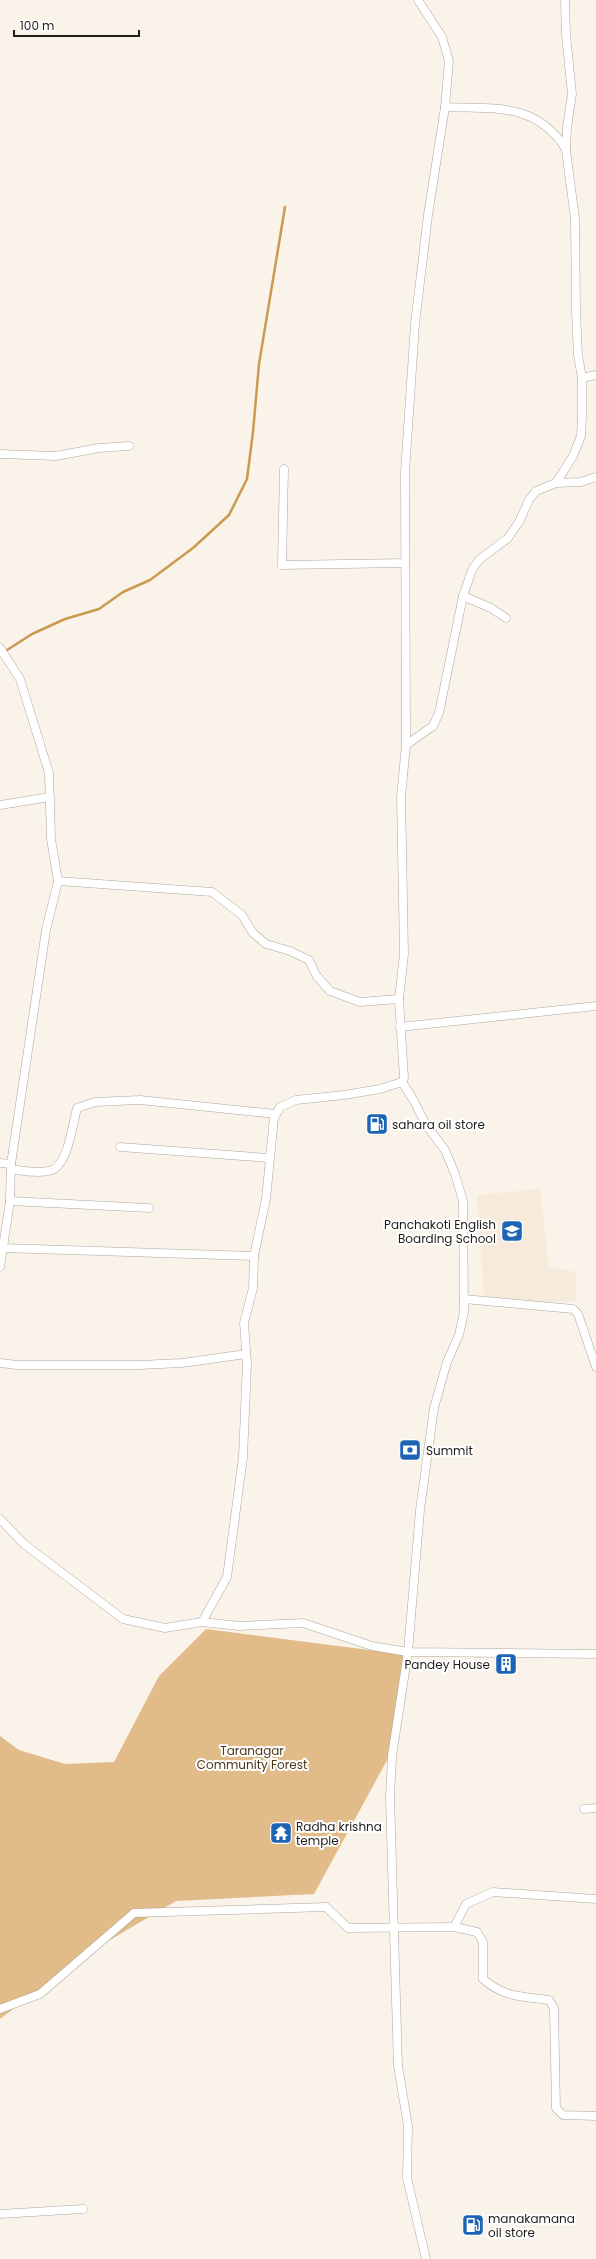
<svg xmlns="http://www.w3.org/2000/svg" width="596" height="2259" font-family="Poppins,sans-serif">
  <rect width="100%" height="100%" fill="#faf3ea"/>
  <path fill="#f6eada" d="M540 1189 549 1267 576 1272V1301L513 1303 484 1298 477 1195Z"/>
  <path fill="#e1bc89" d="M206 1629 408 1655 397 1742 314 1894 176 1901 83 1956 0 2019V1736L19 1750 65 1764 114 1762 159 1676Z"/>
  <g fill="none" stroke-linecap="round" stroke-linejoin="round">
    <path stroke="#cc9950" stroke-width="2.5" d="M4 652 32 634 65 619 99 609 123 592 150 580 193 548 229 515 247 479 253 432 259 364 285 207"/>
    <g stroke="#ada69e" stroke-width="9">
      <g id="minor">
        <path d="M418 0 442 37 449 61 445 107 428 215 415 324 405 472 406 745 401 797 404 954 399 999 404 1078 402 1082 414 1101 426 1125 445 1150 455 1174 463 1201 464 1312 459 1335 447 1362 434 1408 420 1510 408 1652 392 1756 390 1798 398 2066 408 2126 407 2178 426 2259"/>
        <path d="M445 107C494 109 536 102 566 149"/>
        <path d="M582 378 596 375"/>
        <path d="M0 454 56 456 99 448 129 446"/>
        <path d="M284 469 282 565 405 563"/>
        <path d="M556 483 573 456 581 436 582 415V378L578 355 576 311 575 219 566 150 567 127 572 94 566 35 565 0"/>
        <path d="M463 596 491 608 506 618"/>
        <path d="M0 648 20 679 49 773 51 839 58 881 46 930 11 1164 10 1201 0 1267"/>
        <path d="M406 745 433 726 439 713 463 596 472 570 479 560 508 538 519 522 529 500 536 491 556 483 581 482 596 477"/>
        <path d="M0 805 50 797"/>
        <path d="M58 881 212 892 242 915 253 933 266 944 290 951 309 960 316 975 330 991 360 1002 399 999"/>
        <path d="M400 1027 596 1006"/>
        <path d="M120 1147 269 1158"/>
        <path d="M0 1163 11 1164"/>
        <path d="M11 1169C24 1171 40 1174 52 1170 68 1164 73 1123 77 1108L95 1102 140 1100 276 1114"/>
        <path d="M10 1201 149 1208"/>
        <path d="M2 1248 254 1256"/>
        <path d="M464 1299 573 1309 578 1314 596 1367"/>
        <path d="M0 1363 17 1365H139L182 1363 246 1354"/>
        <path d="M0 1519 24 1544 123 1619 165 1628 202 1622 239 1626 303 1623 372 1646 408 1652 596 1654"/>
        <path d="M202 1622 227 1577 243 1457 247 1363 244 1323 253 1288 254 1256 266 1199 274 1118 280 1107 296 1100 344 1095 380 1089 402 1082"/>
        <path d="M584 1809 596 1808"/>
        <path d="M454 1927 466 1904 493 1892 596 1899"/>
        <path d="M0 2009 40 1994 134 1913 326 1907 348 1928 454 1927 477 1932 483 1942V1979C505 1998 522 1996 549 2000L554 2008 556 2108 563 2115 596 2116"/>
        <path d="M0 2214 83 2209"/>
      </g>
    </g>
    <use href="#minor" stroke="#fff" stroke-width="8"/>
  </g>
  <defs>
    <g id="fuel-square" transform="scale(1.15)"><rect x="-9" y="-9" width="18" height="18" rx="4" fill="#1d65b4" stroke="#fff"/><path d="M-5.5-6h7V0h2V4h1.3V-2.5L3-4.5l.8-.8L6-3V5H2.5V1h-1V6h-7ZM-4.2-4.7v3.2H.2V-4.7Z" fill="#fff"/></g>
    <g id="school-square" transform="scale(1.15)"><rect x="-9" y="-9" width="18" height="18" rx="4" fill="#1d65b4" stroke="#fff"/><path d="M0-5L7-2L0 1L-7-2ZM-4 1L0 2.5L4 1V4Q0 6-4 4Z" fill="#fff"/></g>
    <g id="bank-square" transform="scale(1.15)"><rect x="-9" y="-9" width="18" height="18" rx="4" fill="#1d65b4" stroke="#fff"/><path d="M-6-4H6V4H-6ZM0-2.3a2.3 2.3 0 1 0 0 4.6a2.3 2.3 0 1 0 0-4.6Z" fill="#fff"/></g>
    <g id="building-square" transform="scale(1.15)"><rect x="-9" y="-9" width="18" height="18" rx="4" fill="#1d65b4" stroke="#fff"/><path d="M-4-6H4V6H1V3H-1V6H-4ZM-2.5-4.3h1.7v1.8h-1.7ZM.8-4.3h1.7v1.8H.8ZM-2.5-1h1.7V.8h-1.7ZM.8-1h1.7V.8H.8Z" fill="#fff"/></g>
    <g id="temple-square" transform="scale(1.15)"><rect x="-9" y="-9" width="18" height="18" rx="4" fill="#1d65b4" stroke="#fff"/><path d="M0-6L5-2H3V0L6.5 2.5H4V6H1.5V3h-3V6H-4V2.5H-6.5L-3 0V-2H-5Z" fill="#fff"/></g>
  </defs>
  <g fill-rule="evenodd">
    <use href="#fuel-square" x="377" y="1124"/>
    <use href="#school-square" x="512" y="1231"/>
    <use href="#bank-square" x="410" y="1450"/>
    <use href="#building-square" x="506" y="1664"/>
    <use href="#temple-square" x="281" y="1833"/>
    <use href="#fuel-square" x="473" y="2225"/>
  </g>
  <g text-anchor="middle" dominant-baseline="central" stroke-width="4" stroke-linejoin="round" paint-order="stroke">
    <g font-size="12" fill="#201e1b" stroke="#fff" text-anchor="start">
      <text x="392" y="1124">sahara oil store</text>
      <text x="496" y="1224" text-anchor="end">Panchakoti English<tspan x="496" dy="14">Boarding School</tspan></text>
      <text x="426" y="1450">Summit</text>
      <text x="490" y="1664" text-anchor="end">Pandey House</text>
      <text x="296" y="1826">Radha krishna<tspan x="296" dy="14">temple</tspan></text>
      <text x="488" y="2218">manakamana<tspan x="488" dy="14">oil store</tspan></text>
    </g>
    <g font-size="12" fill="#4c3717" stroke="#fff">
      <text x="252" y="1750">Taranagar<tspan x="252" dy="14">Community Forest</tspan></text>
    </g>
  </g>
  <path d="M14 30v6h125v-6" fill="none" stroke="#201e1b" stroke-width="2"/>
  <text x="20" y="30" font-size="12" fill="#201e1b" stroke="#ffffff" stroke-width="3" paint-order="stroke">100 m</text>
</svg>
